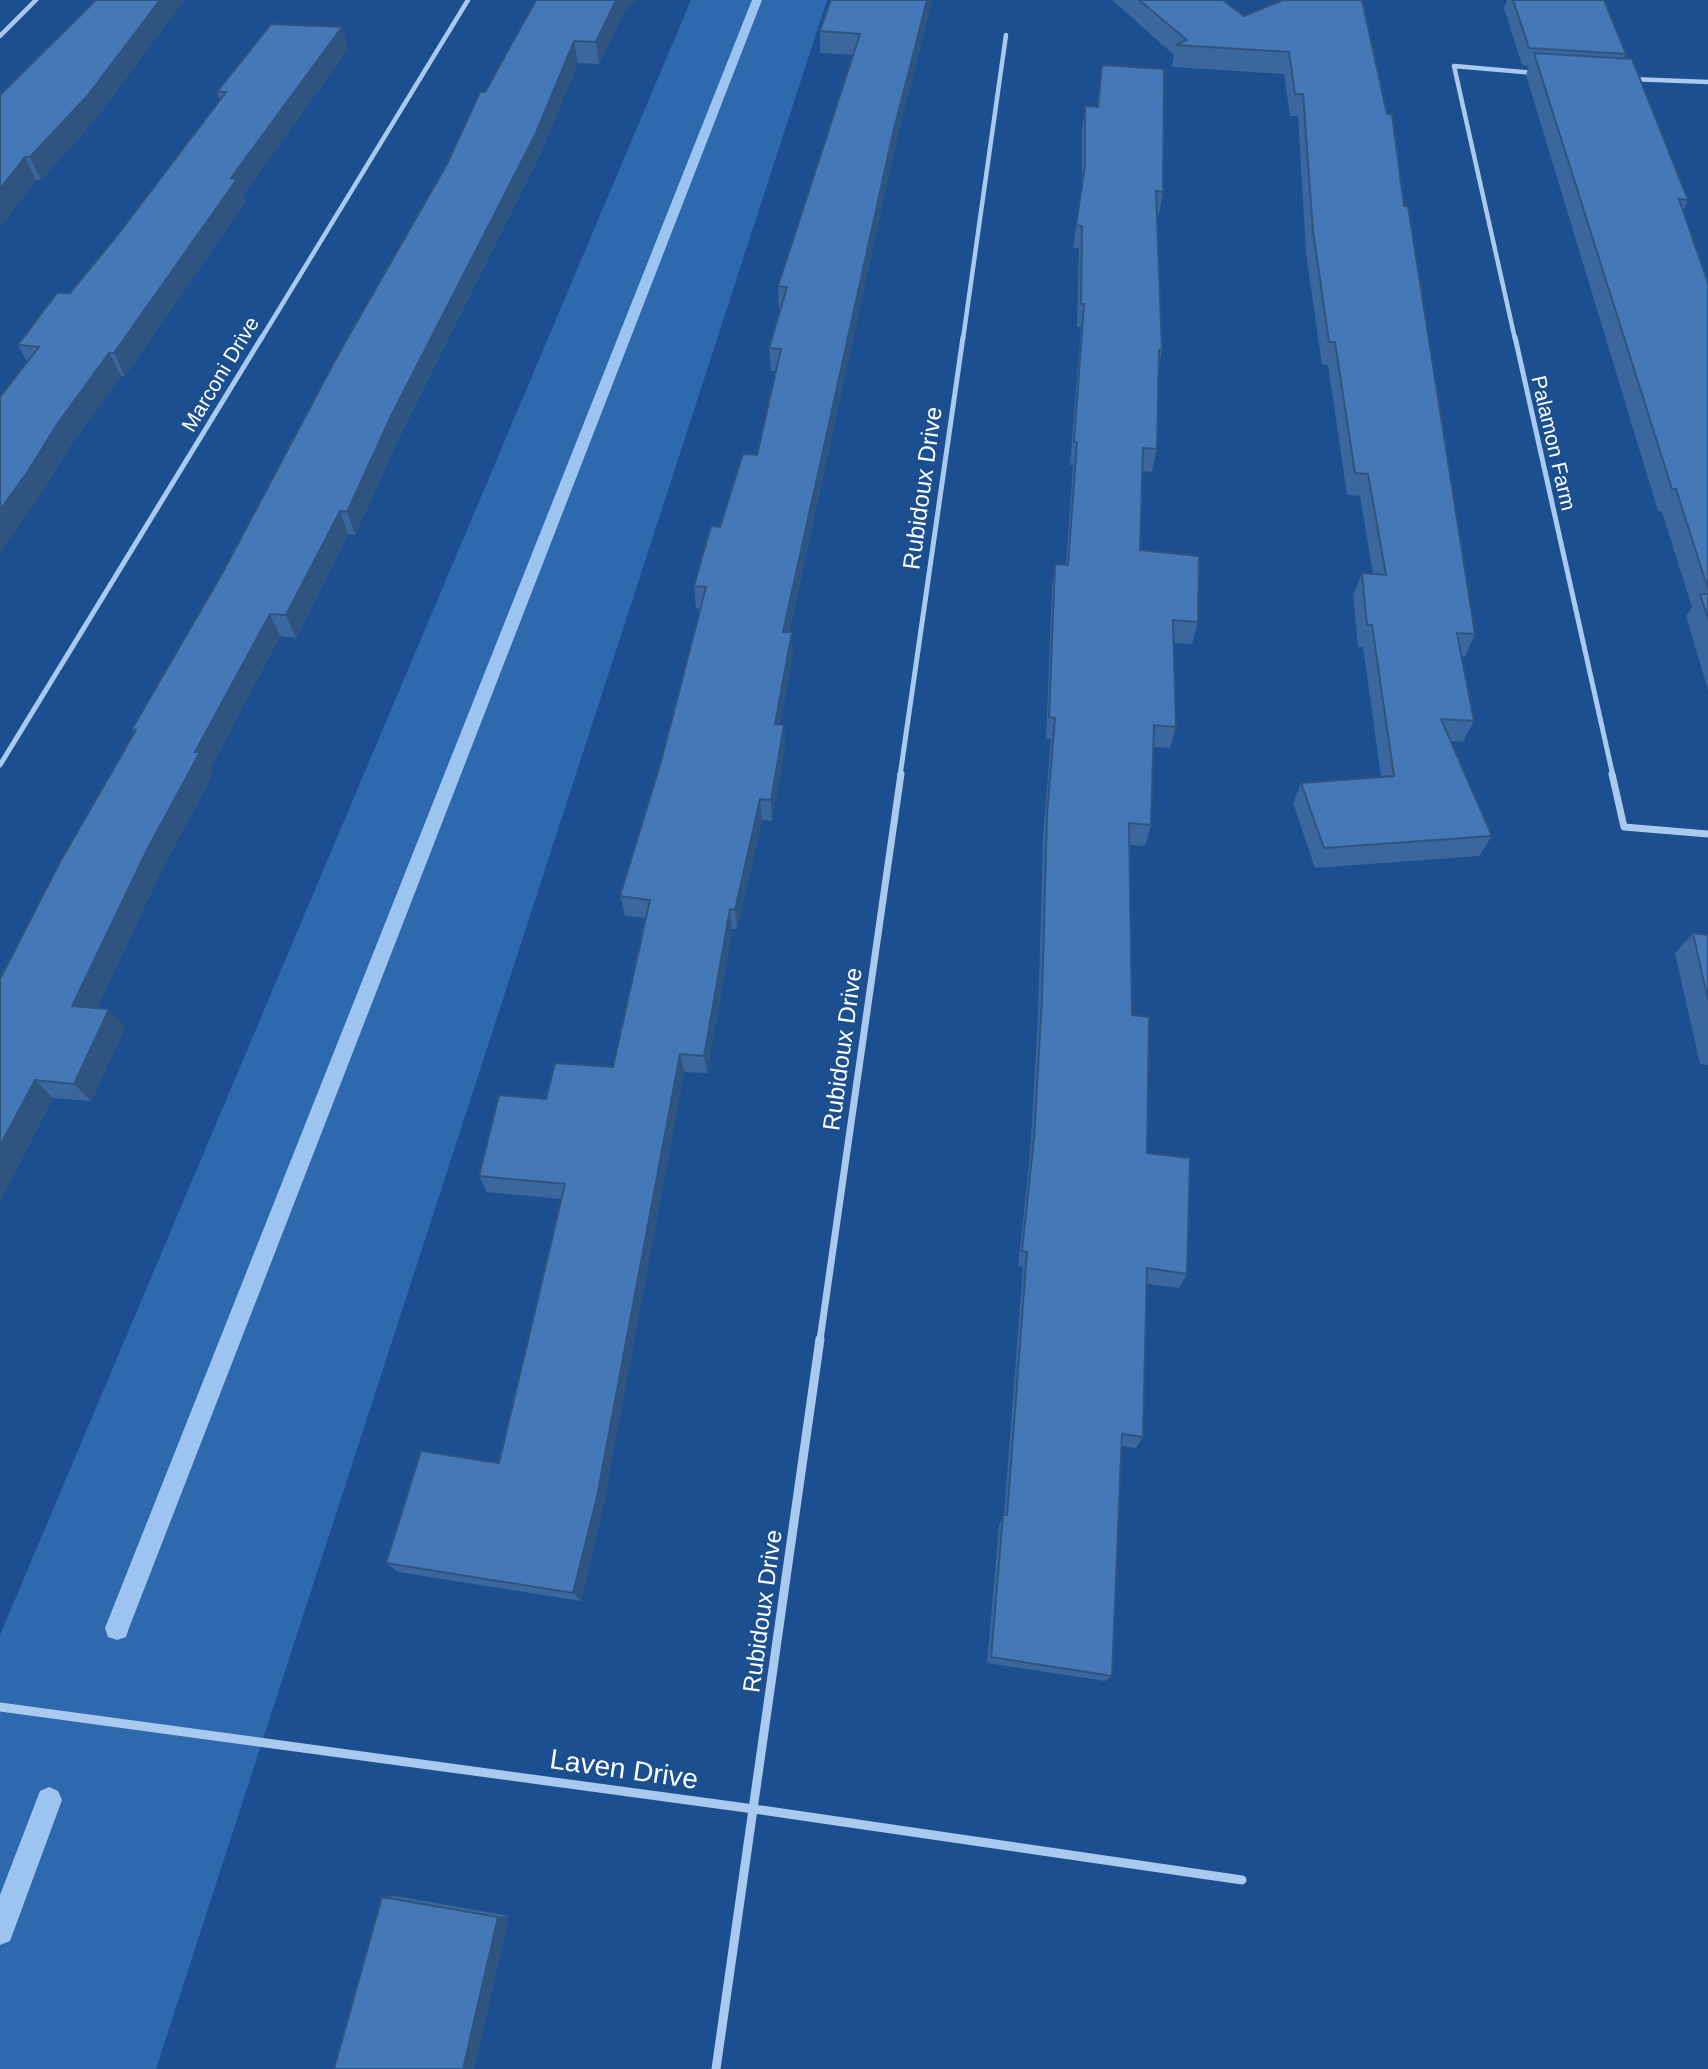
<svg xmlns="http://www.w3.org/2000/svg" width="1708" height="2069" font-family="Helvetica,sans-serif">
  <rect width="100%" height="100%" fill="#1b4f8f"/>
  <path fill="#2e69ad" d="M691 0H827L156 2069H0V1635Z"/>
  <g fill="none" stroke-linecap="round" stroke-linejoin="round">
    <g fill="#9cc4f0" fill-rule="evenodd">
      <path d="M752 0H762L129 1628 126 1637 117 1640 108 1637 105 1628Z"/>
      <path d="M49 1787 58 1791 62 1800 10 1941 0 1945V1895L40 1791Z"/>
    </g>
    <g stroke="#a9c9ee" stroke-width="4.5">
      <path d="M0 36 36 0"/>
      <path d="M1630 79 1708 82"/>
      <path d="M261 339 468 0"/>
      <path d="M963 339 1006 35"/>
      <path d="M1515 339 1454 66 1534 73"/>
    </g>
    <g stroke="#a9c9ee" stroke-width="5">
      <path d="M1515 337 1613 776"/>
      <path d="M0 765 262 337"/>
      <path d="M900 776 963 337"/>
    </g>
    <g stroke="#a9c9ee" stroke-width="7">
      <path d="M1612 774 1624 827 1708 834"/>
      <path d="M820 1340 901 774"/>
    </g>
    <g stroke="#a9c9ee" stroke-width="9">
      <path d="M0 1707 754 1809 1242 1880"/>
      <path d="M716 2069 820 1339"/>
    </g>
  </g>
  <g fill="#3a679d">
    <path d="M96 0H184L97 117 41 180H36L0 227V95Z"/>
    <path d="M536 0H635L624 12 599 64 578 63 540 155 398 440 355 535 348 534 296 638 280 636 210 769 213 774 161 871 97 1008 125 1028 91 1101 53 1098 0 1201V979L134 734 132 729 223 572Z"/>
    <path d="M932 0 893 155 789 632 793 654 780 724 784 725 785 746 772 821 762 820 737 929H732L707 1073 684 1072 603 1507 581 1601 398 1572 386 1563 499 1463 561 1199 487 1192 479 1176 546 1099 613 1067 645 918 625 916 620 896 662 758 701 609 696 608 694 586 720 527 757 455 776 371H771L769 348 781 309H779L778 286 853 55 820 53V31Z"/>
    <path d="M1112 0H1223L1244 16 1283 0 1404 206 1475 634 1465 656H1461L1474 721 1463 742 1451 741 1492 836 1479 856 1315 868 1293 803 1301 783 1381 777 1363 647H1358L1353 595 1362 573 1373 574 1360 496 1347 495 1328 365H1322L1306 253 1298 116H1290L1284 74 1172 67 1174 55Z"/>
    <path d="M1507 0H1604L1626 54 1624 59 1688 200 1683 211 1708 283V690L1686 616 1692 607 1662 512 1658 511 1526 75 1529 66 1522 65 1504 8Z"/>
    <path d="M342 27 348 49 243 195 246 201 125 376H121L70 446 41 494 27 362 18 345 70 293 120 232 220 100 217 92Z"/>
    <path d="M1102 65 1163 192 1159 214H1157L1162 350 1159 366 1157 449 1152 472 1142 471 1140 550 1198 622 1192 644 1173 643 1176 727 1170 748 1153 747 1151 825 1145 846 1129 845 1132 1015 1147 1153 1187 1274 1179 1288 1147 1284 1143 1437 1136 1448 1121 1446 1112 1676 1105 1681 987 1663 999 1525 1004 1515 1023 1267 1018 1266 1030 1155 1038 1016 1043 836 1051 739H1046L1052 587 1055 564 1066 565 1073 465H1070L1081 327H1077L1079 248H1073L1082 187V129L1085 106 1097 107Z"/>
    <path d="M1693 933 1708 935V1065L1700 1064 1675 953Z"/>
    <path d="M396 1896 509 1916 474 2069H334L382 1897Z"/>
  </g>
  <g fill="#305480">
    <path d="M160 0H184L97 117 41 180 30 157Z"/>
    <path d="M616 0H635L624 12 599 64 596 42Z"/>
    <path d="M927 0H932L893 155 784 653 783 632 893 133Z"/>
    <path d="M342 27 348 49 243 195 246 201 125 376 114 353 231 178Z"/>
    <path d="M574 41 578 63 540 155 398 440 355 535 347 512 391 416Z"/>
    <path d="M25 157 36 180 0 227V189Z"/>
    <path d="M109 353 121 376 70 446 41 494 0 553V510L58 423Z"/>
    <path d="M340 511 348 534 296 638 286 615Z"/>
    <path d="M270 614 280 636 210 769 213 774 161 871 89 1025 72 1006 195 752Z"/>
    <path d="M792 632 793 654 776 745 775 724Z"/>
    <path d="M784 725 785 746 772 821 771 800Z"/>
    <path d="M760 799 762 820 737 929 735 910Z"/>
    <path d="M730 909 732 929 707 1073 704 1056Z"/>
    <path d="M109 1009 125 1028 91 1101 74 1084Z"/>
    <path d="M680 1054 684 1072 603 1507 581 1601 573 1593Z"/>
    <path d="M35 1080 53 1098 0 1201V1146Z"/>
    <path d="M509 1916 474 2069H463L498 1917Z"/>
  </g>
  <g fill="#4478b7" stroke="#305480" stroke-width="2">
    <path d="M96 0H160L88 95 30 157H25L0 189V95Z"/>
    <path d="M536 0H616L596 42 574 41 536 133 391 416 347 512 340 511 286 615 270 614 195 752H200L147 850 72 1006 109 1009 74 1084 35 1080 0 1146V979L60 862 136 730 132 729 223 572 339 353 447 164 480 92H485Z"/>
    <path d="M831 0H927L893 133 783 632H792L775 724 784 725 771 800 760 799 735 910 730 909 704 1056 680 1054 597 1497 573 1593 386 1563 421 1451 499 1463 565 1184 479 1176 499 1095 546 1099 555 1063 613 1067 650 900 620 896 662 758 706 587 694 586 711 526 720 527 743 454 757 455 781 349 769 348 787 287 778 286 860 34 820 31Z"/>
    <path d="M1139 0H1223L1244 16 1283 0H1362L1387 114H1392L1404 206H1408L1475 634 1457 633 1474 721 1441 719 1492 836 1324 848 1301 783 1394 776 1372 625H1367L1362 573 1386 575 1368 474 1355 473 1335 342H1329L1313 231 1303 94H1295L1289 52 1176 45 1187 40Z"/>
    <path d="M1513 0H1604L1626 54 1529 48Z"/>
    <path d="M271 24 342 27 231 178 237 179 114 353H109L58 423 28 471 0 510V397L39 347 18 345 57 293H70L120 232 226 92H217Z"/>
    <path d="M1534 53 1632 59 1688 200 1679 199 1708 283V589L1676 489H1672Z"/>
    <path d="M1102 65 1164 69 1163 192 1156 191 1162 350H1159L1157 449 1143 448 1140 550 1199 556 1198 622 1173 620 1176 727 1154 725 1151 825 1129 823 1132 1015 1149 1017 1147 1153 1190 1158 1187 1274 1147 1268 1143 1437 1122 1434 1112 1676 991 1657 1003 1515H1007L1027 1252 1022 1251 1034 1138 1042 997 1047 815 1055 718 1049 717 1055 564 1068 565 1077 442H1074L1084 304H1081L1082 226 1076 225 1085 166V106L1098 107Z"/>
    <path d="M1700 594H1708V618Z"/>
    <path d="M1693 933 1708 935V1000Z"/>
    <path d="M382 1897 498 1917 463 2069H334Z"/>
  </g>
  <g text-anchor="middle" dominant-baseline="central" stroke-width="5" stroke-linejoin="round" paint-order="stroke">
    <g font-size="21" fill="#fff" stroke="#1b4f8f">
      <text transform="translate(220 374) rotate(-59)">Marconi Drive</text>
      <text transform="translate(1554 443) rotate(77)">Palamon Farm</text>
    </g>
    <g font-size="24" fill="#fff" stroke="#1b4f8f">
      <text transform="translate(922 488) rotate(-82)">Rubidoux Drive</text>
      <text transform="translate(842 1049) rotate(-82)">Rubidoux Drive</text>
      <text transform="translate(762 1611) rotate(-82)">Rubidoux Drive</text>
    </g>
    <g font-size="28" fill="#fff" stroke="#1b4f8f">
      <text transform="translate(624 1769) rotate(8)">Laven Drive</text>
    </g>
  </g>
</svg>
